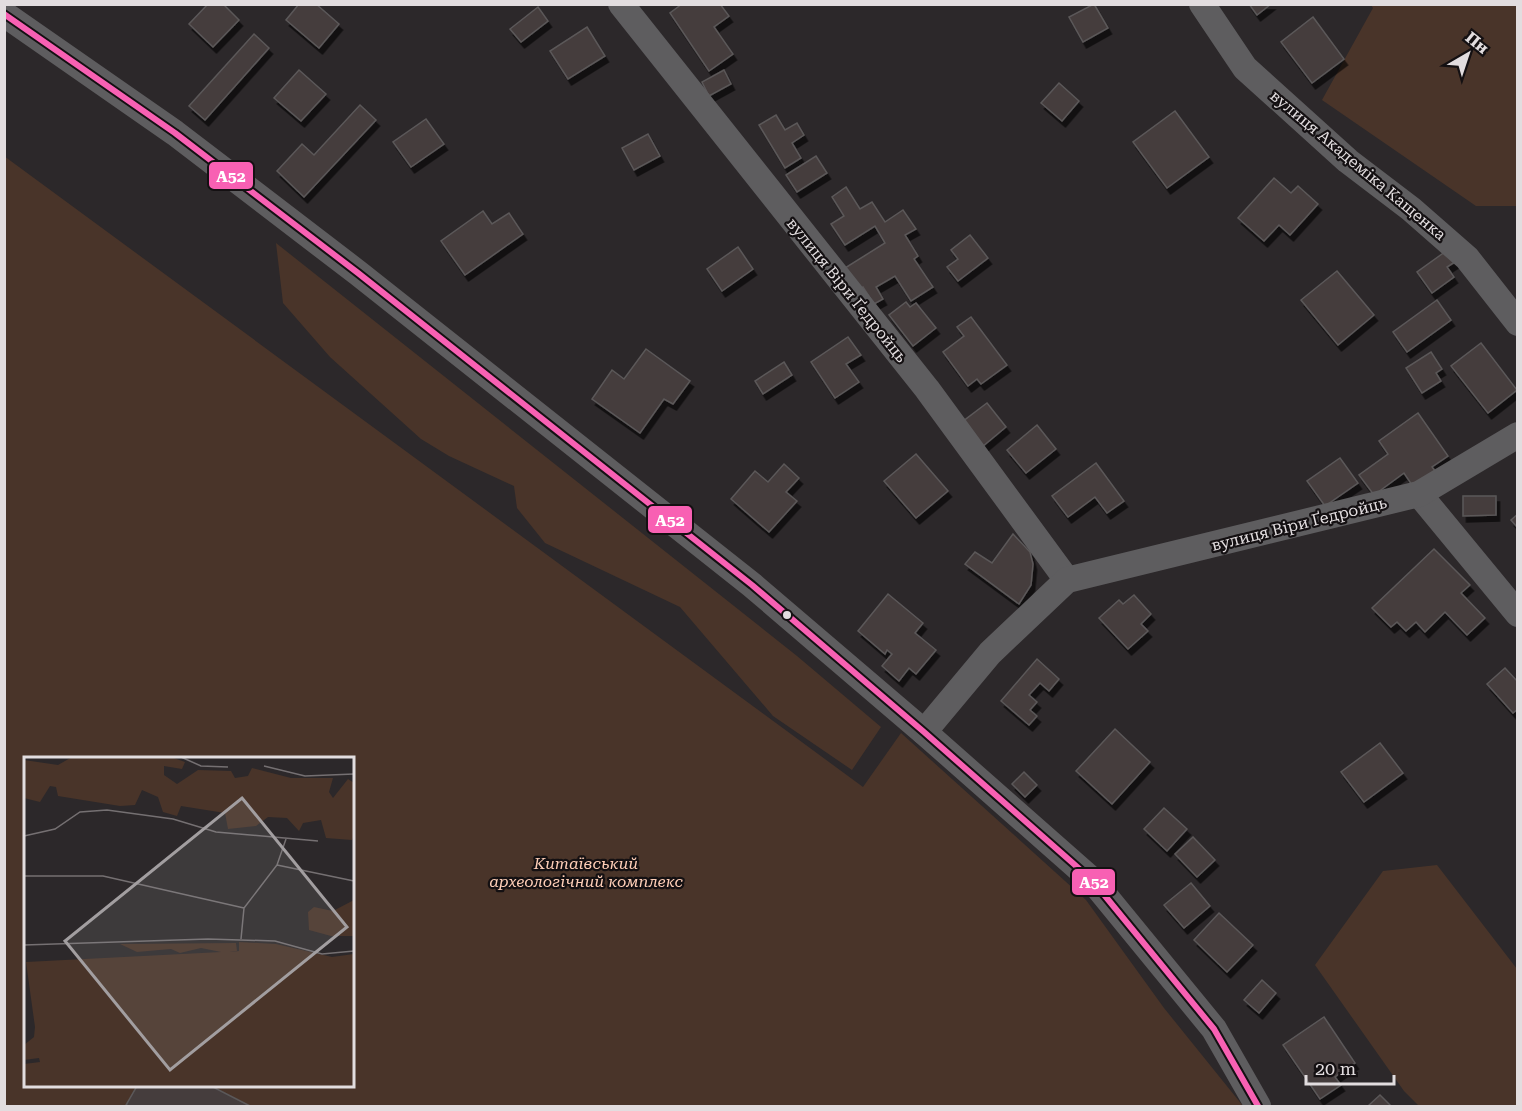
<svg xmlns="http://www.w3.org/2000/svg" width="1522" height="1111" font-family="'Roboto Serif',serif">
  <defs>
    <filter id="shadow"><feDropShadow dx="3.5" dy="6" stdDeviation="0" flood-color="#0009"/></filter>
  </defs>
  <rect width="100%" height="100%" fill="#2c282a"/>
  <g fill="#493429" fill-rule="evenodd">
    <path d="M1371 5H1517V206H1476L1322 100 1373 8Z"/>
    <path d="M4 156 863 787 901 733 1086 900 1164 1008 1243 1106H5ZM26 758H352V1086H26Z"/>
    <path d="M276 243 797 656 881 727 852 770 773 716 680 607 545 543 517 508 514 486 449 456 421 439 330 357 283 303Z"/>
    <path d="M1437 865 1517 969V1106H1419L1404 1091 1315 965 1383 871Z"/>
  </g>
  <g fill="#443c3d" stroke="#5b5859" stroke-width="1.5" filter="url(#shadow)">
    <path d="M208 4H223L239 20 213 47 189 24Z"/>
    <path d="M299 4H316L339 24 319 48 286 20Z"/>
    <path d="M682 4H720L729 16 714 27 733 54 709 71 670 13Z"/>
    <path d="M1094 4 1108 28 1083 42 1069 17Z"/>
    <path d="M1249 4H1271L1257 15Z"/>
    <path d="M538 7 548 21 521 42 510 29Z"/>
    <path d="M1313 17 1344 59 1312 83 1281 42Z"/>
    <path d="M587 27 605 56 568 79 550 51Z"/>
    <path d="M254 34 269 48 205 120 189 106Z"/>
    <path d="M299 70 326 94 301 121 274 98Z"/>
    <path d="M724 70 731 84 709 96 702 82Z"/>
    <path d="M1059 83 1079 101 1062 121 1041 103Z"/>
    <path d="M360 105 376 120 304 197 277 171 302 144 314 155Z"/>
    <path d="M1175 111 1209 157 1167 188 1133 142Z"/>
    <path d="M776 115 785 130 797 123 804 135 792 143 801 158 785 168 759 125Z"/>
    <path d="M426 119 444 144 411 167 393 142Z"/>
    <path d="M648 134 660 156 634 170 622 148Z"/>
    <path d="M816 156 827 173 797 192 786 175Z"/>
    <path d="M1274 178 1291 193 1298 186 1318 204 1290 235 1279 225 1264 241 1238 218Z"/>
    <path d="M846 187 860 209 872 202 885 222 903 210 916 229 905 235 918 256 914 259 933 287 911 301 895 276 876 287 883 299 874 304 863 287 859 289 845 268 885 243 875 226 845 245 831 224 844 216 832 197Z"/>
    <path d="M483 211 492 224 509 213 523 234 465 275 441 241Z"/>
    <path d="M970 235 988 258 958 281 947 267 958 259 951 250Z"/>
    <path d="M738 247 753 269 722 291 707 269Z"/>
    <path d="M1449 249 1458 260 1447 267 1454 277 1432 293 1417 272Z"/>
    <path d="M1337 271 1374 315 1338 345 1301 300Z"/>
    <path d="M1437 300 1451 320 1407 352 1393 332Z"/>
    <path d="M906 302 910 307 916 303 936 328 913 346 889 315Z"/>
    <path d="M971 317 1007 365 981 384 977 379 968 386 943 352 964 336 957 327Z"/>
    <path d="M848 337 861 355 846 364 859 382 835 398 811 362Z"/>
    <path d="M1481 343 1517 390 1488 413 1451 366Z"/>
    <path d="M646 349 690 381 673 404 664 399 640 433 592 399 612 370 624 379Z"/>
    <path d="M1431 352 1442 369 1436 373 1441 381 1422 393 1406 368Z"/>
    <path d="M784 362 792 375 763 394 755 381Z"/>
    <path d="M987 403 1006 427 982 447 962 422Z"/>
    <path d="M1418 413 1448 456 1432 467 1436 472 1414 488 1404 473 1374 495 1359 475 1388 454 1379 441Z"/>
    <path d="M1037 425 1056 449 1026 473 1007 450Z"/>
    <path d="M916 454 948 491 916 518 884 481Z"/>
    <path d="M1340 458 1358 483 1325 506 1307 481Z"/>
    <path d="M1096 463 1124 501 1107 513 1095 497 1068 517 1052 496Z"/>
    <path d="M784 464 799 478 786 492 797 501 769 532 731 499 755 471 768 482Z"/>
    <path d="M1463 496H1496V515L1463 516Z"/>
    <path d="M1518 514V528L1511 520Z"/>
    <path d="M1013 534 1030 552 1033 564 1031 585 1019 604 965 564 975 552 992 563Z"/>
    <path d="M1434 549 1470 585 1461 593 1485 618 1467 635 1445 612 1425 632 1416 622 1406 631 1397 622 1391 627 1372 608Z"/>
    <path d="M888 594 923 623 915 633 936 650 916 674 909 668 899 681 882 666 892 654 887 650 885 654 858 631Z"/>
    <path d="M1134 595 1151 614 1141 624 1148 631 1128 649 1099 618 1119 600 1123 604Z"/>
    <path d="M1037 659 1059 679 1049 691 1040 683 1029 695 1037 702 1030 710 1037 716 1029 725 1001 701Z"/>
    <path d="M1505 668 1518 682V709L1513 713 1487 684Z"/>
    <path d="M1115 729 1150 762 1112 804 1076 771Z"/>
    <path d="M1380 743 1403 773 1364 802 1341 772Z"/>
    <path d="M1024 772 1037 785 1025 797 1012 784Z"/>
    <path d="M1164 808 1187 829 1167 851 1144 829Z"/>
    <path d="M1193 837 1215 860 1197 877 1175 854Z"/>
    <path d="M1191 883 1210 906 1184 928 1164 905Z"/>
    <path d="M1219 913 1253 945 1227 972 1194 940Z"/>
    <path d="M1262 980 1276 993 1259 1013 1244 1000Z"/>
    <path d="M1324 1017 1355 1063 1335 1077 1341 1085 1320 1099 1283 1045Z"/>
    <path d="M137 1086H211L250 1106H129L126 1105Z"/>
    <path d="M1380 1095 1391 1106H1368Z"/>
  </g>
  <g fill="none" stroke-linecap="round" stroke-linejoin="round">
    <g stroke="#5e5d5f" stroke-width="26">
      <path d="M621 4 927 389 1067 580"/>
      <path d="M1202 4 1245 68 1348 161 1411 209 1467 258 1518 323"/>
      <path d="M4 14 175 133 358 273 752 585 924 732 1092 880 1214 1029 1258 1106"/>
      <path d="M1419 494 1518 614"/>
      <path d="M924 732 990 653 1067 580 1419 494 1518 435"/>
    </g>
    <g stroke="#141012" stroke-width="10">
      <path id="bus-1" d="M4 14 175 133 358 273 752 585 924 732 1092 880 1214 1029 1258 1106"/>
    </g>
    <use href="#bus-1" stroke="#f860b3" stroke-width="6"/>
  </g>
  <circle fill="#e2dddf" stroke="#141012" stroke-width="2" cx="787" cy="615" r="5"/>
  <g text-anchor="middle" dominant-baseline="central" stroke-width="4.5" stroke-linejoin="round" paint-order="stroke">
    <g font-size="16" fill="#e2dddf" stroke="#141012">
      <text transform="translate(1358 165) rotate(40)">вулиця Академіка Кащенка</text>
      <text transform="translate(847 290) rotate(51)">вулиця Віри Ґедройць</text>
      <text transform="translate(1299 524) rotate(-14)">вулиця Віри Ґедройць</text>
    </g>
    <g font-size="16" font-style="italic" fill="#feceb7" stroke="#141012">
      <text x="586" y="863">Китаївський<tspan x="586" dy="18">археологічний комплекс</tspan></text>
    </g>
  </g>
  <g transform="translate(24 757)">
    <rect width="330" height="330" fill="#2c282a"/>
    <path d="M48 0H147L161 5 158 12 140 9V18L153 27 174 13 207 14 211 21 224 19 228 11 267 21H309L305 35 309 41 324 22 330 26V78L328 83 302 81 297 63 279 66 275 74 263 61 244 60 232 69 204 72 201 56 157 49 153 59 139 55 134 40 118 33 111 48 96 49 34 39 32 30 26 29 16 45 0 41V3L34 8ZM330 143V179H307L285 173 284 155 290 150 309 154ZM215 185 252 187 308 200 330 197V330H0V307L16 305 15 301 0 303V288L10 280 11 270 2 205 197 195 177 191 156 196 147 192 113 195 96 187 212 186 213 194 206 195 215 194Z" fill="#493429"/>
    <path fill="none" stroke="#757072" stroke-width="1.5" d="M157 0 177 9 204 10M240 9 281 19 330 17M0 79 31 72 56 55 83 53 149 62 192 75 294 84M253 108 330 124M0 119H79L220 151M217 182 220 151 253 108 262 82M0 188 184 182 251 184 298 197 330 194"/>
    <path fill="#a29ea0" fill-opacity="0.15" stroke="#a29ea0" stroke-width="3" d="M218 41 323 170 146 313 41 184Z"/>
    <rect width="330" height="330" fill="none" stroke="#e2dddf" stroke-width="3"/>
  </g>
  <g stroke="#141012" stroke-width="2">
    <rect x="208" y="161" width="46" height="29" rx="6" fill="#f860b3"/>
    <rect x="647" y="505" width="46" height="29" rx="6" fill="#f860b3"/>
    <rect x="1071" y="868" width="45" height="28" rx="6" fill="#f860b3"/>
  </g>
  <g font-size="16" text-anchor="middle" font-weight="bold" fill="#fff">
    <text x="231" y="182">А52</text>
    <text x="670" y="526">А52</text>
    <text x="1094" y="888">А52</text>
  </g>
  <rect width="1522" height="1111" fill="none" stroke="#e2dddf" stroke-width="12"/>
  <g transform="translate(1468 54) rotate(39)" stroke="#141012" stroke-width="4.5" paint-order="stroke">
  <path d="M0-4.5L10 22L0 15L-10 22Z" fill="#e2dddf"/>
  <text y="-9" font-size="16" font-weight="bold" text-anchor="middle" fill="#e2dddf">Пн</text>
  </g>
  <path d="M1306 1075v9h88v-9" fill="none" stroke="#e2dddf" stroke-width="3"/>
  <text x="1315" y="1075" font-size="18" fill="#e2dddf" stroke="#141012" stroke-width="4.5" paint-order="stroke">20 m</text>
</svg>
